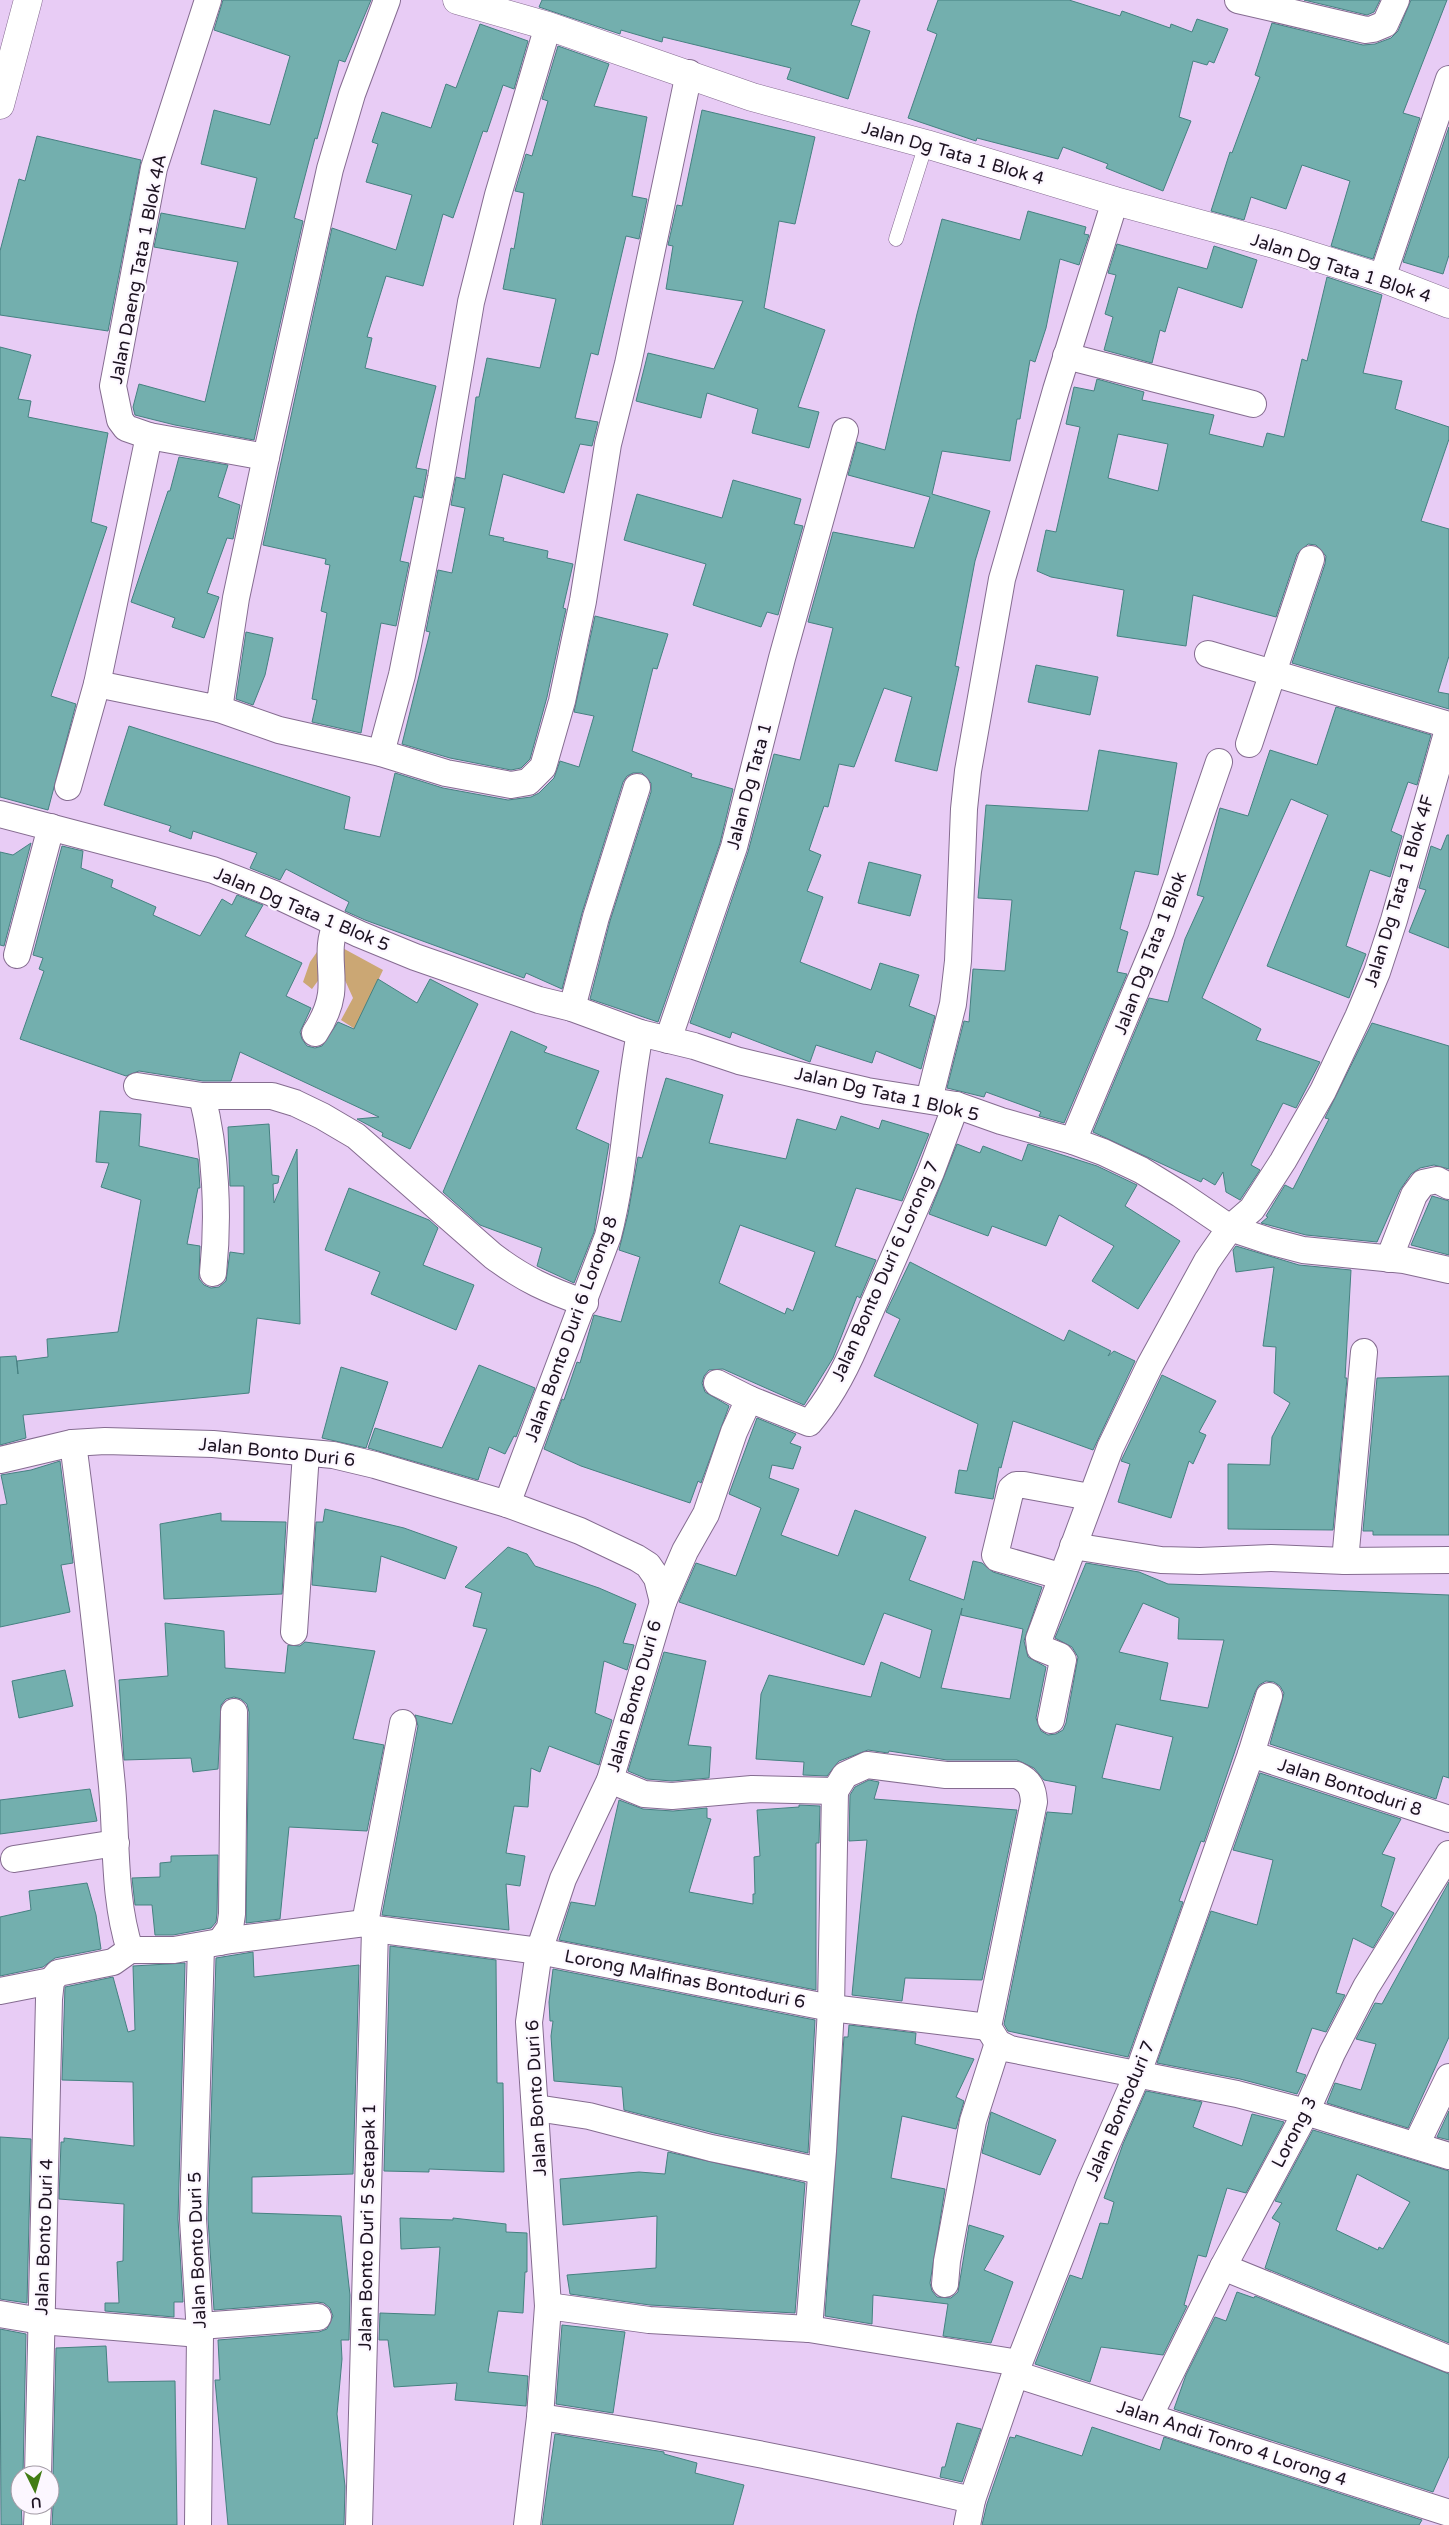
<svg xmlns="http://www.w3.org/2000/svg" width="1449" height="2525" font-family="'Varela Round',sans-serif">
  <rect width="100%" height="100%" fill="#e8ccf5"/>
  <path fill="#cba774" d="M326 939 383 970 355 1029 341 1020 353 998 344 978H320L312 989 303 982 310 962Z"/>
  <g fill="#73afae" stroke="#468181" fill-rule="evenodd">
    <path d="M223 0H371L345 62 339 60 317 139 315 138 294 218 303 221 254 440 175 425 135 415 133 407 139 384 205 402 238 262 154 247 161 213 245 229 257 178 201 164 214 110 270 125 290 56 214 30Z"/>
    <path d="M542 0H860L851 25 870 31 848 99 787 79 791 68 663 37 662 42 621 30 620 34 539 7Z"/>
    <path d="M938 0H1069L1120 16 1122 11 1170 28 1171 24 1192 32 1197 19 1228 29 1214 63 1209 61 1207 65 1193 61 1179 117 1191 121 1163 191 1106 168 1108 164 1063 147 1058 159 977 138 976 141 908 118 937 34 927 30Z"/>
    <path d="M1304 0H1380L1374 12 1367 15Z"/>
    <path d="M1411 0H1447L1403 113 1420 118 1373 259 1331 246 1350 181 1302 165 1286 209 1251 197 1244 220 1211 211 1230 152 1232 153 1260 77 1255 75 1272 23 1363 45 1375 44 1391 38 1398 31Z"/>
    <path d="M480 24 528 41 514 89 503 85 487 132 483 131 453 218 443 214 423 286 386 276 367 337 372 338 365 368 436 386 416 468 427 470 422 498 414 496 400 561 409 563 396 626 381 623 361 733 312 722 317 700 312 699 327 613 321 611 330 565 325 564 326 559 263 545 332 228 396 250 412 195 366 182 378 144 372 142 382 112 431 128 446 84 456 88Z"/>
    <path d="M558 46 609 64 594 106 647 117 632 196 647 199 639 239 626 236 598 355 591 353 575 418 598 422 592 446 580 444 564 493 503 474 489 535 504 538 503 541 548 551 547 558 573 564 563 608 566 609 547 697 530 759 521 768 511 770 450 758 402 744 430 632 426 631 438 570 452 573 465 508 451 505 456 477 465 479 476 397H479L487 358 540 368 556 299 503 289 511 248 514 249 524 193 515 191 526 154 532 156 548 101 542 99Z"/>
    <path d="M702 110 815 137 795 224 779 221 764 308 825 330 798 407 819 412 809 448 752 433 758 409 707 393 701 418 636 401 648 353 714 369 743 301 666 289 673 246 668 245 677 205 682 206Z"/>
    <path d="M1449 127V255L1443 274 1403 262Z"/>
    <path d="M37 136 141 160 108 331 0 315V251L19 179 25 181Z"/>
    <path d="M1028 211 1086 227 1084 234 1089 235 1079 265 1060 259 1046 328 1035 362 1030 360 1020 419H1017L1010 461 942 451 932 494 990 511 975 561 955 666 959 667 937 771 895 761 912 697 884 688 854 767 839 764 828 807 824 806 809 850 821 855 807 891 823 897 800 962 871 990 880 963 919 975 909 1006 935 1016 921 1069 876 1051 872 1063 816 1045 810 1062 732 1032 730 1038 690 1023 748 852 774 754 800 760 833 628 808 622 833 532 914 548 930 497 848 475 857 442 885 450 917 314 942 219 1020 240Z"/>
    <path d="M1117 244 1207 269 1214 246 1257 260 1242 308 1178 287 1165 332 1160 330 1152 363 1104 350 1113 317 1105 314 1116 275 1108 273Z"/>
    <path d="M1327 277 1382 295 1363 373 1402 381 1395 409 1449 427V439L1421 521 1449 529V656L1438 692 1449 694V709L1292 663 1325 564 1326 556 1316 545 1308 544 1297 554 1276 617 1193 595 1186 646 1117 636 1124 590 1051 577 1037 571 1046 530 1056 532 1080 427 1066 424 1074 387 1094 391 1097 379 1144 392 1142 400 1214 415 1209 434 1263 447 1267 433 1284 437 1302 359 1307 361ZM1118 434 1168 444 1158 491 1108 478Z"/>
    <path d="M0 347 31 355 18 399 31 401 28 417 108 433 91 522 107 527 51 696 76 704 48 810 0 797Z"/>
    <path d="M179 457 228 465 218 497 240 505 233 539 227 538 207 593 219 597 204 638 172 627 175 618 131 602 168 491H170Z"/>
    <path d="M733 480 801 499 794 524 803 526 778 615 767 612 761 627 693 605 706 564 624 540 637 494 722 518Z"/>
    <path d="M595 616 668 634 657 669 653 668 632 751 692 774 691 777 733 789 720 843 658 1022 590 999 610 921 651 792V783L642 773H633L627 776 623 782 582 913 562 989 526 973 524 978 365 920 345 911 349 902 286 869 280 880 250 868 257 853 193 831 191 839 169 831 171 826 104 805 129 726 350 797 344 829 380 837 395 773 443 788 508 800 531 797 539 793 554 778 560 761 579 767 594 716 574 712Z"/>
    <path d="M246 632 273 638 265 675 253 705 236 699Z"/>
    <path d="M1036 665 1098 677 1090 715 1028 702Z"/>
    <path d="M1336 707 1431 735 1417 785 1408 782 1391 831 1402 836 1390 877 1370 870 1346 946 1366 954 1349 998 1267 966 1328 815 1291 799 1202 998 1261 1029 1256 1040 1320 1062 1296 1108 1283 1103 1251 1165 1260 1170 1240 1200 1226 1192 1223 1172 1215 1185 1203 1178 1201 1182 1093 1132 1149 998 1168 1002 1185 939 1204 897 1197 895 1220 808 1248 816 1270 750 1317 765Z"/>
    <path d="M1099 750 1177 763 1158 875 1135 871 1120 929 1128 932 1117 972 1127 974 1064 1123 1039 1116 1041 1112 986 1092 984 1097 947 1088 964 1021 969 1022 973 969 1005 971 1012 900 978 898 986 805 1088 811Z"/>
    <path d="M1447 835H1449V948L1409 932 1426 890 1419 888 1431 846 1441 850Z"/>
    <path d="M31 843 4 946 0 945V852L13 855Z"/>
    <path d="M62 846 83 851 81 868 113 880 111 887 156 907 153 915 200 936 222 899 232 905 237 895 263 905 245 936 302 963 286 996 311 1008 300 1032 302 1039 307 1046 315 1048 322 1046 338 1022 354 1029 378 979 417 1003 430 979 478 1004 410 1149 382 1136 383 1133 357 1119 379 1117 240 1052 231 1081H203L139 1071 126 1076 20 1039 44 971 39 969 43 958 33 955Z"/>
    <path d="M869 862 921 875 910 916 858 903Z"/>
    <path d="M1372 1023 1449 1046V1169L1434 1165 1420 1168 1411 1174 1400 1190 1377 1242 1306 1235 1261 1223 1268 1217 1266 1216 1285 1185 1293 1189 1329 1119 1325 1118Z"/>
    <path d="M511 1031 547 1047 544 1052 599 1071 576 1129 609 1144 594 1232 574 1283 537 1266 542 1248 480 1225 443 1192Z"/>
    <path d="M666 1078 723 1095 709 1143 786 1159 797 1119 836 1130 841 1116 879 1129 882 1120 929 1134 902 1201 856 1188 835 1246 876 1260 860 1298 857 1296 833 1358 804 1405 723 1369 709 1370 704 1376 702 1383 705 1392 729 1406 701 1483 698 1481 690 1503 581 1466 544 1449 562 1399 564 1400 577 1362 580 1363 594 1315 621 1322 640 1257 619 1250 628 1214 638 1157 642 1158ZM740 1225 815 1252 793 1311 787 1308 785 1314 719 1283Z"/>
    <path d="M100 1111 141 1114 139 1146 198 1159 200 1188H198L187 1244 200 1246 199 1279 204 1285 211 1288 219 1287 226 1281 230 1252 244 1254V1186H230L228 1127 269 1124 272 1175 279 1176 278 1183 273 1184 274 1203 297 1149 300 1324 257 1318 249 1393 23 1415 26 1438 0 1445V1357L16 1356 18 1374 17 1361 48 1357 47 1339 118 1332 141 1200 101 1187 109 1163 96 1162Z"/>
    <path d="M957 1144 980 1153 983 1146 1022 1161 1028 1144 1097 1166 1137 1185 1125 1206 1180 1241 1138 1309 1092 1281 1114 1246 1059 1215 1046 1246 992 1226 988 1236 929 1214Z"/>
    <path d="M349 1188 429 1220 438 1228 423 1265 474 1285 456 1330 371 1294 380 1272 325 1250Z"/>
    <path d="M1432 1196 1449 1201V1255L1411 1245Z"/>
    <path d="M1236 1246 1299 1265 1351 1270 1345 1378H1347L1333 1530 1228 1529V1464L1270 1465 1272 1437 1290 1403 1274 1393 1276 1347 1263 1346 1274 1267 1236 1272 1233 1250Z"/>
    <path d="M910 1262 1064 1341 1069 1330 1111 1351 1108 1356 1114 1351 1135 1361 1093 1450 1013 1421 1001 1468 999 1467 993 1499 955 1493 959 1470 967 1471 978 1424 874 1376 900 1319 886 1312Z"/>
    <path d="M479 1365 535 1388 516 1437 514 1436 505 1454 489 1447 478 1480 368 1448 375 1428 442 1448Z"/>
    <path d="M341 1367 388 1382 366 1448 322 1438Z"/>
    <path d="M1162 1375 1216 1401 1199 1432 1206 1435 1193 1464 1189 1461 1171 1518 1118 1502 1130 1464 1121 1461Z"/>
    <path d="M1449 1376V1535H1373V1531H1363L1377 1378Z"/>
    <path d="M757 1418 796 1434 790 1443 801 1447 793 1469 772 1465 769 1478 799 1489 781 1535 838 1556 855 1510 926 1537 909 1580 964 1600 973 1561 982 1563 993 1572 1042 1587 1024 1641 1028 1657 1046 1667 1036 1718 1041 1731 1048 1735 1056 1734 1063 1730 1066 1723 1078 1657 1072 1647 1055 1638 1086 1563 1139 1572 1168 1584 1449 1595V1778L1443 1776 1436 1799 1270 1744 1284 1693 1280 1686 1274 1682 1266 1681 1259 1685 1255 1692 1204 1842 1201 1841 1179 1901 1183 1902 1128 2057 1008 2031 1004 2024 1047 1812 1072 1814 1076 1786 1044 1780 1034 1768 1017 1760H947L889 1751 888 1753 868 1750 839 1761 827 1776 803 1775 804 1762 756 1759 761 1694 769 1675 871 1697 881 1662 920 1678 932 1630 884 1613 864 1665 679 1602 696 1563 736 1576 761 1508 729 1494ZM1143 1603 1179 1618 1178 1639 1224 1640 1208 1708 1160 1700 1168 1663 1119 1652ZM962 1608 961 1615 1023 1629 1010 1699 941 1688ZM1116 1724 1173 1737 1160 1790 1102 1778Z"/>
    <path d="M60 1461 73 1563 61 1565 70 1612 0 1627V1505L7 1504 1 1475 31 1470Z"/>
    <path d="M325 1509 404 1528 457 1547 445 1579 381 1556 376 1592 312 1585 316 1522H323Z"/>
    <path d="M221 1513V1521L286 1522 282 1594 164 1599 160 1524Z"/>
    <path d="M508 1547 527 1554 535 1566 599 1588 636 1604 623 1643 634 1645 627 1670 604 1661 595 1713 612 1720 599 1765 549 1746 540 1772 531 1768 528 1807 514 1806 506 1853 525 1856 520 1886 506 1884 509 1930 382 1915 418 1726 415 1715 452 1724 487 1629 473 1626 482 1593 465 1587Z"/>
    <path d="M165 1623 224 1631 225 1668 285 1673 288 1645 300 1646 305 1642 375 1651 353 1739 384 1745 367 1831 289 1827 280 1919 246 1923 249 1712 247 1704 241 1699 234 1697 226 1699 221 1705 218 1769 193 1772 191 1758 124 1760 119 1680 168 1676Z"/>
    <path d="M664 1652 706 1661 688 1745 711 1747 709 1778 672 1781 647 1779 628 1771Z"/>
    <path d="M65 1670 73 1706 19 1718 12 1681Z"/>
    <path d="M1260 1773 1401 1819 1382 1854 1395 1858 1381 1906 1394 1913 1373 1948 1353 1938 1336 1993 1345 1995 1326 2032 1312 2028 1296 2072 1306 2075 1297 2094 1240 2079 1157 2063 1211 1911 1257 1925 1273 1860 1233 1850Z"/>
    <path d="M869 1780 879 1782 874 1799 1017 1810 982 1980 905 1978 902 2001 852 1995 867 1840 849 1841 850 1795 855 1787Z"/>
    <path d="M90 1789 97 1821 0 1834V1800Z"/>
    <path d="M619 1800 643 1809 673 1811 707 1808V1818L711 1819 689 1892 753 1904V1894H755L754 1857 760 1856 757 1810 799 1807V1805L820 1806 819 1843H816V1990L559 1940 571 1902 595 1906Z"/>
    <path d="M218 1855 217 1913 216 1922 211 1928 173 1935H155L152 1905H135L132 1878 160 1877V1863L171 1862V1856Z"/>
    <path d="M1449 1882V2037L1408 2128 1327 2103 1335 2083 1361 2090 1376 2044 1356 2039 1375 2003 1382 2004Z"/>
    <path d="M87 1883 96 1915 101 1949 55 1958 43 1967 0 1976V1917L31 1910 29 1891Z"/>
    <path d="M390 1946 496 1960 497 2083H503L504 2172 429 2169V2172L384 2171Z"/>
    <path d="M253 1952 254 1977 359 1965 353 2174 252 2177V2213L341 2216 350 2295 349 2340H341L342 2359 337 2414 345 2486 344 2525H228L215 2380H220L218 2340 319 2332 327 2329 333 2316 330 2308 324 2303 317 2302 214 2310 208 2219 216 1958Z"/>
    <path d="M185 1963 178 2219 183 2302H174V2317L105 2311V2303H119L117 2262 123 2261 124 2204 59 2199 61 2142H64V2138L134 2146 133 2082 62 2080 65 1987 113 1977 128 2032 135 2030 133 1966Z"/>
    <path d="M553 1969 815 2020 808 2153 714 2133 624 2110 622 2087 554 2081 551 2036 553 2021H550L549 2002Z"/>
    <path d="M849 2025 916 2033 915 2044 974 2059 956 2097 964 2101 956 2129 902 2116 891 2178 945 2189 930 2283 932 2291 937 2297 951 2298 958 2292 969 2225 1004 2236 984 2270 1013 2282 991 2343 943 2336 948 2304 873 2295 872 2324 825 2316 844 2037H848Z"/>
    <path d="M1146 2091 1202 2102 1193 2127 1242 2146 1252 2114 1284 2122 1246 2193 1227 2188 1206 2257 1198 2255 1184 2305 1187 2306 1163 2355 1101 2347 1090 2382 1035 2364 1070 2275 1082 2279 1100 2223 1108 2224 1114 2202 1104 2198 1123 2144Z"/>
    <path d="M1449 2111V2140L1437 2137Z"/>
    <path d="M991 2112 1056 2140 1040 2175 982 2153Z"/>
    <path d="M1313 2130 1449 2171V2343L1265 2268 1280 2223 1272 2218 1282 2203 1275 2201ZM1357 2174 1410 2202 1383 2249 1379 2247 1378 2250 1336 2230Z"/>
    <path d="M0 2137 31 2139 27 2303 0 2299Z"/>
    <path d="M668 2152 805 2183 795 2313 650 2305 570 2294 567 2275 656 2268 657 2216 563 2225 560 2179 639 2172 665 2174Z"/>
    <path d="M400 2218 453 2220V2218L506 2224V2232L527 2233V2272H525L523 2313 498 2311 488 2372 528 2376 526 2406 455 2400 457 2383 394 2387 388 2340H379L380 2313 435 2315 440 2247 401 2249Z"/>
    <path d="M1237 2292 1254 2298 1255 2296 1449 2374V2456L1433 2492 1174 2409 1186 2375 1215 2317 1226 2321Z"/>
    <path d="M562 2325 625 2332 613 2413 556 2404Z"/>
    <path d="M0 2329 26 2334 23 2475H20L22 2525H1Z"/>
    <path d="M106 2346 108 2382 175 2381 177 2525H52L53 2506 50 2484 53 2475 56 2348Z"/>
    <path d="M957 2423 981 2429 962 2482 940 2477 942 2467H945Z"/>
    <path d="M1092 2427 1160 2450 1164 2437 1422 2520 1419 2525H982L987 2504 1010 2437 1015 2438 1016 2435 1082 2456Z"/>
    <path d="M555 2434 664 2452V2454L697 2463 695 2473 744 2485 733 2525H542Z"/>
  </g>
  <g fill="none" stroke-linecap="round" stroke-linejoin="round">
    <g stroke="#856c90" stroke-width="15">
      <path id="lane" d="M896 239 926 144"/>
    </g>
    <g stroke="#856c90" stroke-width="28">
      <g id="street">
        <path d="M1238 0 1366 30 1373 29 1385 24 1396 0"/>
        <path d="M1382 278 1449 79"/>
        <path d="M1066 356 1253 404"/>
        <path d="M149 436 126 428 120 420 113 386 154 168 208 0"/>
        <path d="M1208 654 1449 725"/>
        <path d="M97 684 219 709 236 598 266 457"/>
        <path d="M219 709 279 730 381 753 446 773 511 785 528 782 543 767 562 701 583 601 608 444 628 364 689 73"/>
        <path d="M1249 744 1311 559"/>
        <path d="M381 753 402 675 441 478 471 302 498 195 548 26"/>
        <path d="M68 787 97 684 149 436 266 457 330 169 352 94 387 0"/>
        <path d="M0 814 213 870 272 893 359 934 415 957 539 1000 572 1008 640 1033 694 1046 739 1061 867 1091 956 1105 1001 1121 1073 1141 1103 1152 1141 1170 1180 1194 1230 1228 1269 1241 1303 1250 1404 1260 1449 1270"/>
        <path d="M17 955 51 827"/>
        <path d="M572 1008 596 917 637 787"/>
        <path d="M315 1033C323 1021 329 1008 331 994 334 971 325 945 337 924"/>
        <path d="M668 1040 734 847 782 658 845 431"/>
        <path d="M137 1086 202 1096H272L295 1103 322 1116 356 1136 493 1256C525 1280 548 1290 585 1303"/>
        <path d="M202 1096C216 1150 219 1217 213 1273"/>
        <path d="M929 1100 953 1004 958 961 964 809 968 771 1002 579 1056 390 1115 201"/>
        <path d="M1073 1141 1161 931 1219 762"/>
        <path d="M1389 1259 1414 1195 1423 1183 1437 1180 1449 1186"/>
        <path d="M717 1383 749 1399"/>
        <path d="M73 1443C88 1557 101 1671 112 1786 117 1840 113 1897 130 1950"/>
        <path d="M0 1460 72 1443 105 1441 213 1444 333 1455 375 1465 507 1504 580 1531 637 1558 648 1565 657 1578 663 1602"/>
        <path d="M507 1504 608 1236C625 1170 627 1101 640 1033"/>
        <path d="M1073 1546 1161 1560 1200 1561 1271 1558 1345 1561 1449 1560"/>
        <path d="M1345 1561 1364 1352"/>
        <path d="M1060 1576 997 1558 995 1555 1011 1489 1016 1485H1024L1090 1497"/>
        <path d="M294 1632 306 1453"/>
        <path d="M1051 1720 1063 1660 1060 1656 1040 1648 1039 1639 1110 1448 1150 1365 1207 1261 1230 1228 1252 1209 1283 1161 1323 1091 1358 1017 1377 972 1394 920 1449 726"/>
        <path d="M1251 1754 1449 1819"/>
        <path d="M610 1780 644 1794 672 1796 752 1789 835 1791"/>
        <path d="M835 1791 845 1775 867 1765 946 1775H1017C1030 1781 1033 1788 1034 1802L988 2027 998 2043 1010 2049 1237 2094 1306 2112 1449 2156"/>
        <path d="M14 1859 116 1843"/>
        <path d="M365 1923 403 1723"/>
        <path d="M220 1942 230 1928 232 1914 234 1712"/>
        <path d="M0 1991 51 1981"/>
        <path d="M536 2108 589 2116 711 2148 821 2171"/>
        <path d="M1416 2145 1449 2077"/>
        <path d="M1223 2267 1449 2359"/>
        <path d="M945 2284 947 2261 973 2121 998 2043"/>
        <path d="M548 2306 649 2320 809 2329 1019 2363"/>
        <path d="M0 2314 41 2321 200 2334"/>
        <path d="M200 2326 318 2317"/>
        <path d="M809 2329 823 2151 831 2008 835 1791"/>
        <path d="M1015 2374 1449 2513"/>
        <path d="M1150 2415 1223 2267 1306 2112 1332 2053 1366 1987 1449 1854"/>
        <path d="M540 2417C685 2438 829 2466 972 2500"/>
        <path d="M38 2475 49 1999 51 1981 58 1973 113 1962 130 1950H174L231 1940 365 1923 375 1929 539 1951 831 2008 988 2027"/>
        <path d="M37 2525 38 2505"/>
        <path d="M198 2525 200 2334 193 2219 201 1946"/>
        <path d="M359 2525 375 1929"/>
        <path d="M527 2525 540 2417 548 2306 529 2022 539 1951 563 1879 610 1780 663 1602 685 1551 706 1514 734 1432 749 1399 809 1423C829 1400 844 1372 856 1344L931 1172 956 1105"/>
        <path d="M967 2525 972 2500 1019 2363 1089 2185 1138 2073 1251 1754 1269 1696"/>
      </g>
    </g>
    <g stroke="#856c90" stroke-width="29">
      <g id="secondary">
        <path d="M457 0 548 26 752 97 926 144 1115 201 1274 244 1382 278 1449 304"/>
        <path d="M0 105 28 0"/>
      </g>
    </g>
    <use href="#lane" stroke="#fff" stroke-width="14"/>
    <use href="#street" stroke="#fff" stroke-width="26"/>
    <use href="#secondary" stroke="#fff" stroke-width="28"/>
  </g>
  <g text-anchor="middle" dominant-baseline="central" stroke-width="4.5" stroke-linejoin="round" paint-order="stroke">
    <g font-size="18" fill="#1d1321" stroke="#fcf7ff">
      <text transform="translate(953 153) rotate(16)">Jalan Dg Tata 1 Blok 4</text>
      <text transform="translate(1341 268) rotate(18)">Jalan Dg Tata 1 Blok 4</text>
      <text transform="translate(138 269) rotate(-79)">Jalan Daeng Tata 1 Blok 4A</text>
      <text transform="translate(749 786) rotate(-75)">Jalan Dg Tata 1</text>
      <text transform="translate(1399 891) rotate(-73)">Jalan Dg Tata 1 Blok 4F</text>
      <text transform="translate(302 909) rotate(23)">Jalan Dg Tata 1 Blok 5</text>
      <text transform="translate(1150 953) rotate(-69)">Jalan Dg Tata 1 Blok</text>
      <text transform="translate(887 1094) rotate(13)">Jalan Dg Tata 1 Blok 5</text>
      <text transform="translate(885 1271) rotate(-66)">Jalan Bonto Duri 6 Lorong 7</text>
      <text transform="translate(571 1329) rotate(-70)">Jalan Bonto Duri 6 Lorong 8</text>
      <text transform="translate(277 1452) rotate(6)">Jalan Bonto Duri 6</text>
      <text transform="translate(634 1696) rotate(-74)">Jalan Bonto Duri 6</text>
      <text transform="translate(1350 1787) rotate(18)">Jalan Bontoduri 8</text>
      <text transform="translate(685 1979) rotate(11)">Lorong Malfinas Bontoduri 6</text>
      <text transform="translate(536 2098) rotate(-93)">Jalan Bonto Duri 6</text>
      <text transform="translate(1120 2111) rotate(-67)">Jalan Bontoduri 7</text>
      <text transform="translate(1294 2132) rotate(-63)">Lorong 3</text>
      <text transform="translate(367 2227) rotate(-89)">Jalan Bonto Duri 5 Setapak 1</text>
      <text transform="translate(44 2237) rotate(-88)">Jalan Bonto Duri 4</text>
      <text transform="translate(197 2250) rotate(-92)">Jalan Bonto Duri 5</text>
      <text transform="translate(1232 2443) rotate(18)">Jalan Andi Tonro 4 Lorong 4</text>
    </g>
  </g>
  <g transform="translate(35 2490) rotate(175)"><circle r="24" fill="#fcf7ff" stroke="#a39ca6"/>
  <path d="M0-4L9 19L0 12L-9 19Z" fill="#427c14"/>
  <text y="-8" font-size="14" font-weight="bold" text-anchor="middle" fill="#1d1321">U</text>
  </g>
</svg>
